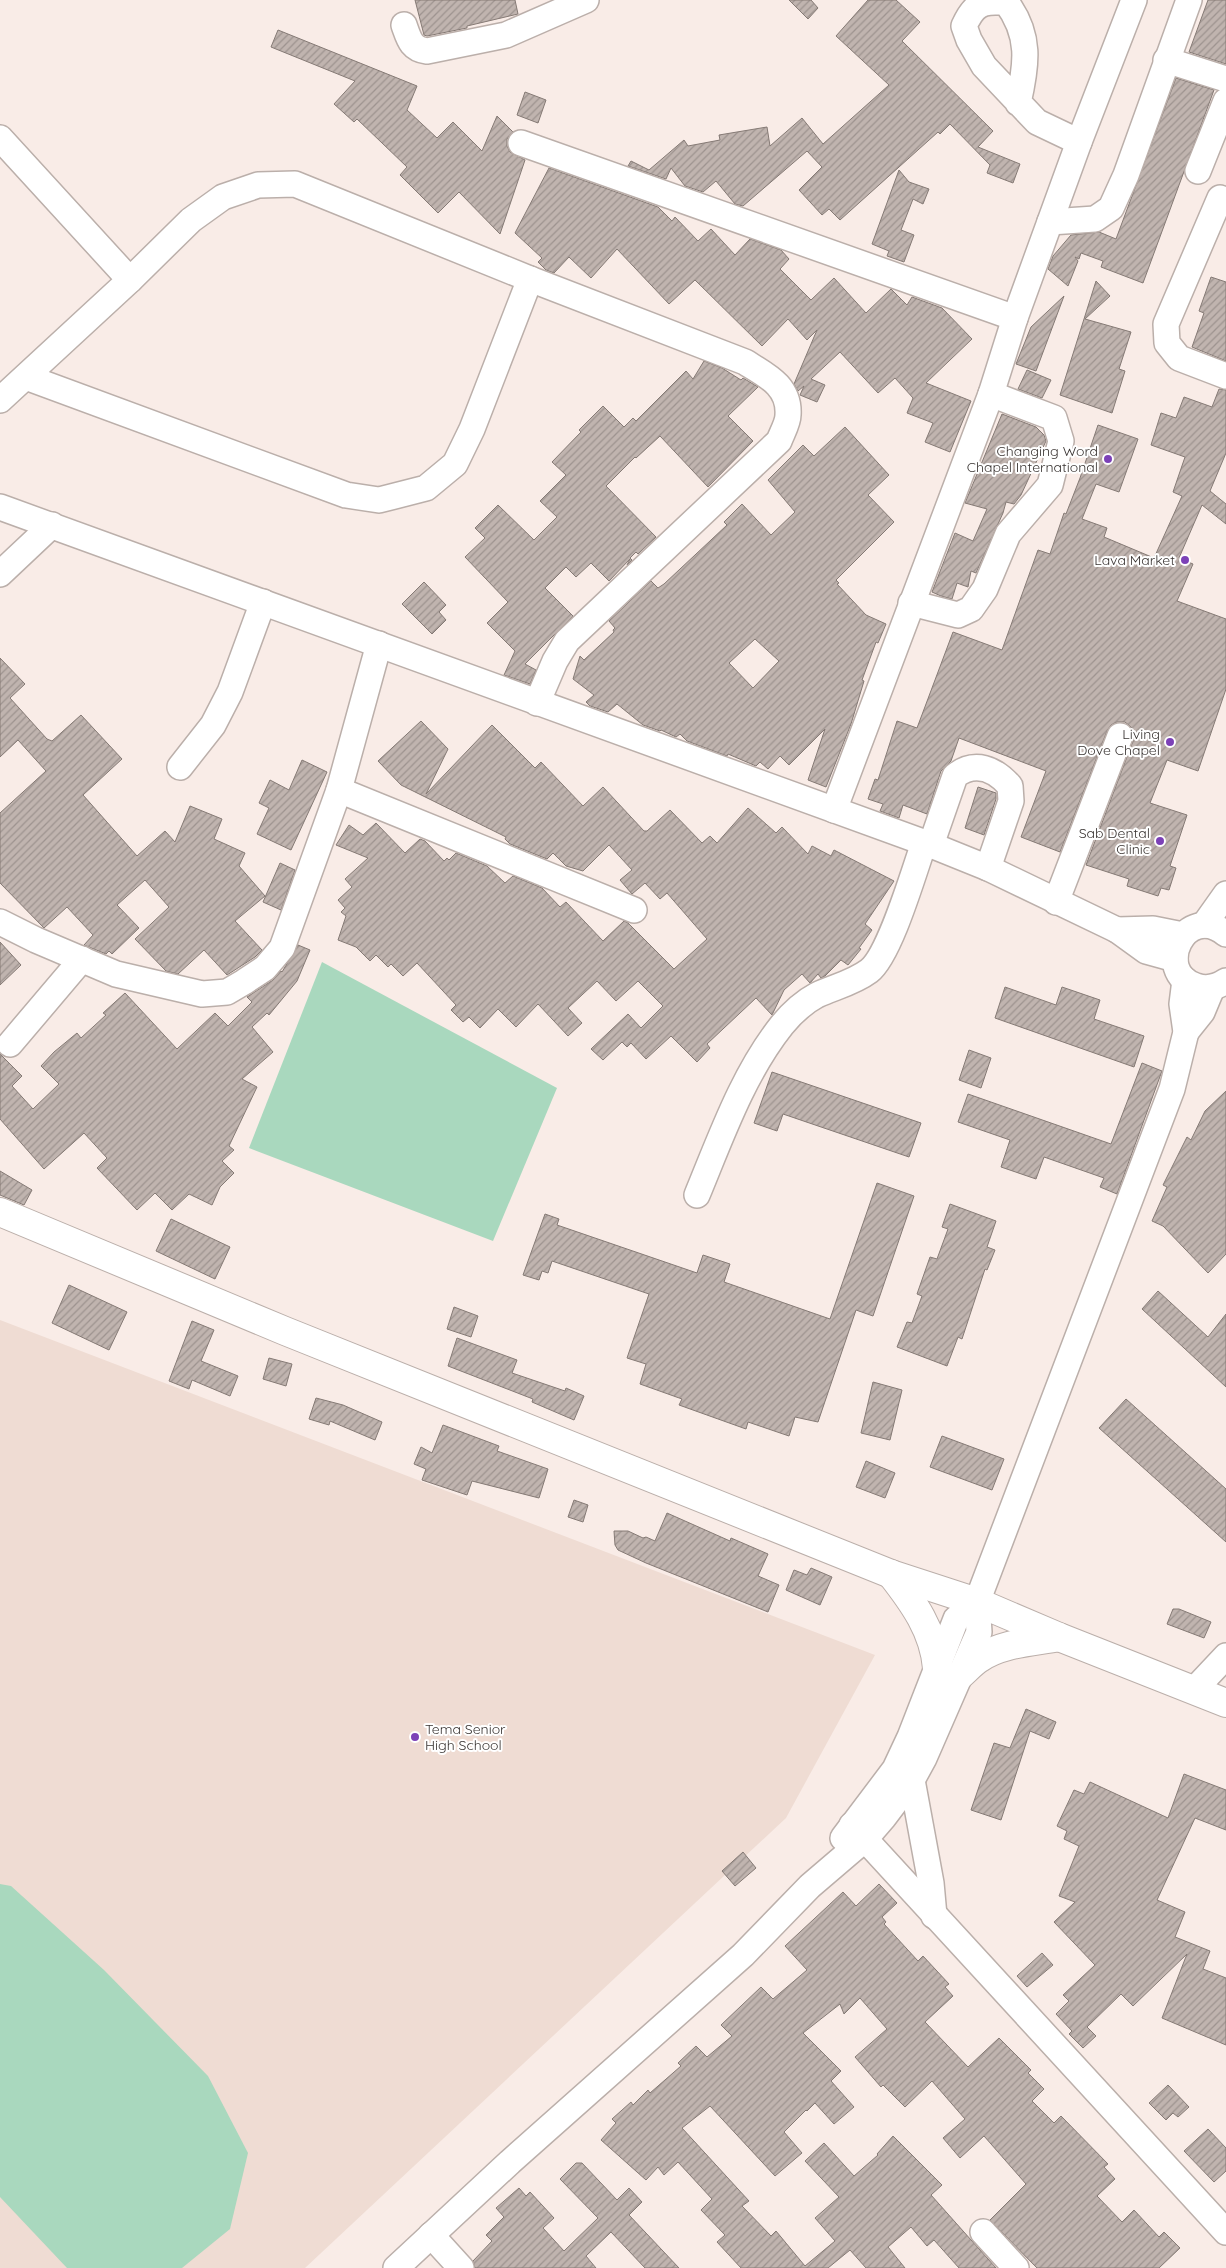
<svg xmlns="http://www.w3.org/2000/svg" width="1226" height="2268" font-family="Quicksand,sans-serif">
  <defs>
    <pattern id="building-hatch" width="6" height="6" patternUnits="userSpaceOnUse" patternTransform="scale(1.25)"><rect width="6" height="6" fill="#c0b4af"/><path d="M-1 1l2-2M0 6l6-6M5 7l2-2" fill="none" stroke="#9d938f"/></pattern>
  </defs>
  <rect width="100%" height="100%" fill="#f9ece7"/>
  <path fill="#efdcd3" d="M0 1320 875 1655 786 1818 305 2268H0Z"/>
  <g fill="#a9d8be">
    <path d="M322 962 557 1088 493 1241 249 1148Z"/>
    <path d="M0 1884 11 1886 104 1970 208 2076 248 2153 230 2229 182 2268H67L0 2197Z"/>
  </g>
  <g fill="url(#building-hatch)" stroke="#857a75" fill-rule="evenodd">
    <path d="M415 0H515L518 14 467 26V28L427 36 424 35Z"/>
    <path d="M789 0H811L818 8 808 19Z"/>
    <path d="M868 0H896L920 22 902 41 993 131 978 147 1020 164 1013 183 987 173 990 165 950 124 940 134 938 132 840 220 829 209 822 215 799 190 822 167 807 151 743 206 735 204 716 181 703 192 685 186 671 168 666 179 628 166 631 161 649 170 684 140 688 146 720 140 719 135 767 127 770 146 802 118 823 144 889 85 836 36Z"/>
    <path d="M1208 0H1226V64L1189 52Z"/>
    <path d="M278 30 417 86 407 110 437 138 453 122 482 151 497 116 513 132 507 139V146L510 152 525 160 500 234 459 192 438 213 400 175 407 167 357 119 354 122 334 104 355 81 271 47Z"/>
    <path d="M1176 78 1214 90 1143 283 1101 267 1103 261 1081 253 1079 259 1075 257 1078 261 1068 286 1048 269 1053 256 1071 235 1099 232 1116 239Z"/>
    <path d="M525 92 546 100 538 123 517 115Z"/>
    <path d="M549 168 658 207 672 221 675 217 698 241 711 229 735 255 750 239 781 250 789 259 780 269 811 300 834 278 866 313 891 289 907 305 912 297 942 308 972 339 926 383 971 401 950 452 925 442 933 423 907 413 913 398 895 378 878 393 840 352 811 379 825 385 817 402 800 395 804 386 798 391 794 384 817 330 807 340 788 319 762 346 695 280 669 304 617 249 591 278 569 257 554 273 546 270 538 262 542 258 515 233Z"/>
    <path d="M899 170 909 182 929 189 923 204 913 199 901 230 914 235 904 262 887 256 889 251 872 244Z"/>
    <path d="M1211 277 1226 282V361L1192 347 1204 313 1199 311Z"/>
    <path d="M1096 281 1110 296 1085 319 1131 332 1119 369 1125 371 1112 413 1060 395Z"/>
    <path d="M1064 296 1036 371 1016 364 1031 327Z"/>
    <path d="M704 361 722 368 741 380 743 378 758 387 728 416 753 441 708 487 660 436 636 458 635 457 606 486 656 537 638 554 636 552 630 558 632 560 627 565 630 559 609 581 591 563 576 577 566 567 545 588 573 616 525 664 536 670 530 684 504 675 515 651 487 623 508 602 465 557 485 538 475 528 498 505 534 540 557 517 540 501 566 475 552 462 581 432 579 430 603 406 624 427 633 418 636 421 686 371 693 379Z"/>
    <path d="M1027 370 1051 380 1042 398 1018 389Z"/>
    <path d="M1219 389 1226 390V453L1210 491 1226 504V524L1202 505 1179 558 1193 564 1177 601 1226 619V689L1198 771 1167 760 1150 803 1187 815 1170 866 1176 868 1169 890 1161 888 1158 896 1127 886 1129 879 1086 865 1133 741 1134 734 1131 727 1125 722H1117L1111 725 1107 731 1060 852 1021 837 1046 771 959 738 951 761 941 771 927 814 903 805 899 818 880 811 883 804 868 799 875 779 878 780 897 721 917 728 953 632 1002 650 1038 550 1050 554 1064 513 1066 514 1080 478 1098 425 1138 439 1119 492 1096 484 1082 519 1107 528 1104 537 1154 558 1182 496 1173 492 1185 457 1151 445 1161 413 1176 418 1184 397 1212 407Z"/>
    <path d="M1002 414 1036 427 1044 435 1046 441 1021 495 1014 504 1006 502 1003 513 976 573 971 571 968 587 957 583 952 599 941 596 932 592 955 533 973 541 987 509 965 503Z"/>
    <path d="M845 427 889 475 868 495 894 522 836 580 839 583 837 584 866 615 886 624 878 643 876 642 862 680 864 681 851 724 826 787 808 780 825 729 789 765 780 756 768 769 760 762 756 766 728 754 727 756 687 741 680 734 676 737 661 730 660 731 643 725 617 704 608 712 590 706 586 702 594 695 573 679 580 656 584 660 614 632 613 630 615 628 609 621 651 581 658 588 664 584 727 525 724 522 742 504 771 535 795 512 768 480 803 445 814 456ZM755 639 779 661 753 688 729 663Z"/>
    <path d="M424 582 446 605 439 612 446 620 432 634 402 604Z"/>
    <path d="M0 658 25 684 10 698 47 739 52 741 81 715 122 759 83 795 137 856 165 831 175 842 190 806 222 819 214 839 245 853 239 866 265 896 235 921 262 950 255 957 227 975 204 950 178 974 166 971 135 939 169 907 145 880 117 905 139 928 112 954 109 951 106 954 84 945 93 935 67 907 44 928 0 883V813L46 771 18 740 0 757Z"/>
    <path d="M421 721 448 749 426 794 492 725 535 768 541 762 583 806 603 787 644 831H647L670 810 702 843 710 836 717 843 748 808 776 833 782 827 808 854 812 846 831 856 834 850 894 881 865 924 872 930 859 948 861 949 848 965 841 960 825 976 821 978 818 974 810 983 802 974 784 990 772 1015 756 998 707 1044 710 1048 697 1062 671 1036 646 1059 631 1043 627 1047 622 1042 603 1060 591 1049 628 1014 641 1028 663 1006 638 981 616 1001 597 981 568 1008 582 1023 568 1036 538 1004 516 1027 498 1009 480 1028 469 1017 463 1022 451 1010 456 1005 417 963 403 976 391 964 388 967 376 955 370 961 356 947 338 940 346 916 341 912 345 908 338 900 352 887 345 879 368 858 336 845 349 825 363 835 376 823 405 853 420 839 425 841 444 861 447 858 449 860 456 853 487 866 505 883 513 876 542 888 560 907 566 902 603 941 624 921 628 923 674 969 707 939 667 893 660 899 645 883 632 894 620 880 632 870 609 845 583 871 566 866 553 853 547 859 510 844 505 839 506 837 401 785 378 761Z"/>
    <path d="M302 760 327 772 291 850 257 834 269 808 259 803 270 780 289 790Z"/>
    <path d="M978 787 996 793V799L984 835 965 828Z"/>
    <path d="M280 863 295 870 281 910 263 902Z"/>
    <path d="M0 942 21 965 0 985Z"/>
    <path d="M298 945 310 950 297 981 269 1015 267 1013 252 1027 273 1052 242 1079 257 1087 229 1146 234 1150 222 1161 234 1173 220 1187 212 1205 189 1194 172 1210 155 1193 137 1210 97 1168 107 1158 84 1133 44 1169 0 1119V1054L22 1076 12 1086 33 1109 59 1084 41 1066 54 1052 77 1033 81 1038 106 1015 103 1013 125 993 177 1049 215 1013 228 1026 252 1002 247 997 273 980 281 971 282 972Z"/>
    <path d="M1005 987 1056 1005 1062 987 1100 1000 1094 1019 1144 1036 1134 1067 995 1018Z"/>
    <path d="M969 1050 991 1058 981 1088 959 1080Z"/>
    <path d="M1142 1063 1162 1071 1117 1194 1100 1187 1104 1178 1044 1157 1036 1179 1001 1167 1010 1140 958 1122 968 1094 1111 1144Z"/>
    <path d="M772 1072 921 1123 909 1157 783 1114 777 1131 754 1123Z"/>
    <path d="M1226 1091V1254L1208 1273 1163 1226 1152 1221 1167 1187 1163 1185 1187 1137 1191 1140 1205 1111Z"/>
    <path d="M0 1171 32 1190 24 1205 0 1195Z"/>
    <path d="M877 1183 914 1196 873 1316 856 1310 818 1422 795 1417 789 1436 748 1422 746 1429 679 1405 682 1399 640 1384 646 1364 627 1358 649 1294 552 1261 548 1273 542 1271 539 1280 523 1275 545 1214 559 1219 557 1225 697 1273 703 1255 730 1264 724 1282 830 1319Z"/>
    <path d="M950 1204 996 1221 987 1247 995 1250 987 1270 985 1269 962 1339 958 1337 947 1366 897 1347 907 1322 912 1323 922 1296 917 1294 930 1257 937 1259 948 1229 942 1227Z"/>
    <path d="M171 1219 230 1247 215 1279 156 1251Z"/>
    <path d="M69 1285 127 1312 109 1350 52 1323Z"/>
    <path d="M1158 1291 1208 1337 1226 1314V1387L1142 1309Z"/>
    <path d="M454 1307 478 1316 471 1337 447 1329Z"/>
    <path d="M192 1321 214 1330 201 1361 238 1376 230 1396 192 1380 189 1389 169 1381Z"/>
    <path d="M457 1338 517 1360 512 1373 565 1391 566 1388 584 1396 574 1420 532 1402 533 1399 448 1366Z"/>
    <path d="M269 1358 292 1364 286 1386 263 1379Z"/>
    <path d="M873 1382 902 1390 890 1440 861 1433Z"/>
    <path d="M316 1398 343 1405 382 1422 375 1440 330 1421 329 1425 309 1419Z"/>
    <path d="M1126 1399 1226 1489V1542L1099 1428Z"/>
    <path d="M443 1425 499 1446 497 1451 548 1469 539 1498 472 1481 467 1495 422 1480 426 1469 414 1464 421 1447 432 1453Z"/>
    <path d="M942 1436 1004 1459 992 1490 930 1467Z"/>
    <path d="M866 1461 895 1473 885 1498 856 1487Z"/>
    <path d="M574 1500 588 1505 583 1522 568 1517Z"/>
    <path d="M667 1513 730 1541 731 1538 768 1554 758 1576 779 1585 768 1612 646 1563 618 1550 615 1545 614 1531H628L643 1538 646 1537 655 1541Z"/>
    <path d="M811 1568 832 1577 820 1605 786 1590 794 1570 807 1575Z"/>
    <path d="M1173 1609H1179L1211 1622 1204 1638 1167 1624Z"/>
    <path d="M1026 1709 1056 1722 1049 1739 1030 1731 1001 1820 971 1810 994 1743 1010 1748Z"/>
    <path d="M1184 1774 1226 1790V1830L1195 1818 1157 1900 1185 1912 1175 1937 1210 1951 1203 1969 1226 1978V2045L1162 2018 1187 1954 1133 2006 1121 1994 1087 2027 1096 2036 1083 2048 1069 2034 1072 2031 1056 2014 1069 2001 1063 1995 1095 1965 1054 1922 1075 1902 1059 1896 1079 1846 1064 1839 1067 1831 1057 1826 1074 1790 1084 1794 1090 1782 1168 1818Z"/>
    <path d="M743 1852 756 1868 735 1886 722 1871Z"/>
    <path d="M879 1884 897 1903 882 1917 886 1922 884 1924 918 1961 923 1956 949 1984 945 1987 953 1996 925 2022 968 2067 999 2038 1031 2070 1028 2073 1044 2089 1032 2101 1054 2123 1061 2116 1108 2164 1104 2167 1115 2179 1097 2196 1122 2222 1134 2210 1159 2237 1164 2232 1180 2248 1159 2268H1037L990 2220 1026 2184 984 2136 960 2158 943 2138 965 2119 932 2081 905 2107 883 2085 881 2087 855 2057 887 2029 860 1998 844 2014 840 2004 803 2033 841 2071 831 2081 854 2107 834 2124 815 2103 807 2111 806 2110 784 2132 802 2153 775 2176 710 2106 682 2128 749 2201 742 2206 771 2236 776 2231 805 2266 835 2241 815 2218 839 2197 805 2161 824 2143 854 2176 878 2155 877 2154 893 2136 942 2185 931 2195 996 2268H959L934 2240 927 2246 911 2227 888 2247 905 2268H866L850 2250 828 2268H741L717 2242 725 2235 701 2210 712 2199 678 2162 664 2175 658 2167 646 2180 601 2140 616 2123 612 2119 631 2102 633 2105 648 2090 650 2093 681 2066 678 2063 696 2046 707 2057 732 2036 721 2025 761 1987 773 1999 807 1970 785 1946 843 1892 856 1906Z"/>
    <path d="M1042 1953 1053 1965 1027 1987 1017 1976Z"/>
    <path d="M1168 2085 1189 2107 1178 2117 1173 2113 1166 2120 1149 2103Z"/>
    <path d="M1208 2129 1226 2148V2171L1214 2182 1184 2151Z"/>
    <path d="M576 2163H582L617 2200 629 2188 642 2202 629 2215 679 2268H645L611 2232 586 2256 596 2268H475L473 2261 492 2241 486 2235 504 2217 496 2208 519 2188 526 2196 530 2192 554 2218 543 2228 564 2251 598 2218 560 2179Z"/>
  </g>
  <g fill="none" stroke-linecap="round" stroke-linejoin="round">
    <g stroke="#bbafaa" stroke-width="28">
      <g id="minor">
        <path d="M404 25C409 39 411 49 427 51L506 35 586 0"/>
        <path d="M1166 60 1226 79"/>
        <path d="M1018 103C1027 64 1031 35 1006 2 981 1 974 4 964 26L969 40 984 66 1037 122 1079 142"/>
        <path d="M0 138 130 280"/>
        <path d="M521 143 1015 318"/>
        <path d="M1198 171 1226 101"/>
        <path d="M1220 198 1166 324 1167 343 1179 358 1226 376"/>
        <path d="M1050 222 1095 219 1111 208 1126 175 1189 0"/>
        <path d="M26 377 346 495 379 500 426 488 455 464 472 429 530 279"/>
        <path d="M0 400 130 280 191 220 223 197 258 185 295 184 530 279 745 362C766 375 790 386 788 415 788 423 782 433 779 441L567 641 555 661 537 703"/>
        <path d="M0 507 931 845 988 868 1117 930 1146 951 1175 959"/>
        <path d="M0 574 52 525"/>
        <path d="M911 603 958 615 971 609 985 589 1008 534 1050 485 1061 441 1054 418 991 394"/>
        <path d="M180 767 213 725 230 692 263 602"/>
        <path d="M339 790 634 910"/>
        <path d="M834 810 991 394 1015 318 1079 142 1134 0"/>
        <path d="M931 845 955 776C975 760 995 769 1010 786L1011 801 988 868"/>
        <path d="M1056 902 1120 736"/>
        <path d="M0 922 36 940 116 974 202 994 227 992 244 982 265 968 282 948 339 790 379 644"/>
        <path d="M1204 925 1226 894"/>
        <path d="M1117 930 1153 929 1183 935"/>
        <path d="M1226 934C1185 901 1152 972 1196 986 1207 990 1217 987 1226 981"/>
        <path d="M1186 1032 1202 1012 1212 988"/>
        <path d="M10 1044 82 959"/>
        <path d="M697 1195C721 1137 743 1074 782 1025 791 1014 804 1002 817 995 834 987 853 983 869 971 890 955 914 871 924 843"/>
        <path d="M1194 1690 1226 1656"/>
        <path d="M912 1780 931 1883 934 1916"/>
        <path d="M852 1825 1226 2232"/>
        <path d="M843 1838 895 1769 910 1737 956 1619 977 1602"/>
        <path d="M983 2232 1016 2268"/>
        <path d="M431 2235 461 2268"/>
        <path d="M396 2268 510 2162 743 1955 810 1886 865 1839 884 1817 912 1780 924 1758 979 1632 977 1602 1172 1089 1186 1032 1182 1004 1185 980"/>
      </g>
    </g>
    <g stroke="#bbafaa" stroke-width="30">
      <g id="major">
        <path d="M0 1212 285 1331 891 1574 977 1602 1059 1637 1226 1703"/>
        <path d="M891 1574C913 1602 934 1631 937 1668"/>
        <path d="M959 1676C966 1670 972 1663 980 1658 1002 1643 1033 1642 1059 1637"/>
      </g>
    </g>
    <use href="#minor" stroke="#fff" stroke-width="25"/>
    <use href="#major" stroke="#fff" stroke-width="28"/>
  </g>
  <g fill="#7c41b7" stroke="#fff" stroke-width="2">
    <circle cx="1108" cy="459" r="5"/>
    <circle cx="1185" cy="560" r="5"/>
    <circle cx="1170" cy="742" r="5"/>
    <circle cx="1160" cy="841" r="5"/>
    <circle cx="415" cy="1737" r="5"/>
  </g>
  <g text-anchor="middle" dominant-baseline="central" stroke-width="4" stroke-linejoin="round" paint-order="stroke">
    <g font-size="14" fill="#393432" stroke="#fff" text-anchor="end">
      <text x="1098" y="451">Changing Word<tspan x="1098" dy="16">Chapel International</tspan></text>
      <text x="1175" y="560">Lava Market</text>
      <text x="1160" y="734">Living<tspan x="1160" dy="16">Dove Chapel</tspan></text>
      <text x="1150" y="833">Sab Dental<tspan x="1150" dy="16">Clinic</tspan></text>
      <text x="425" y="1729" text-anchor="start">Tema Senior<tspan x="425" dy="16">High School</tspan></text>
    </g>
  </g>
</svg>
